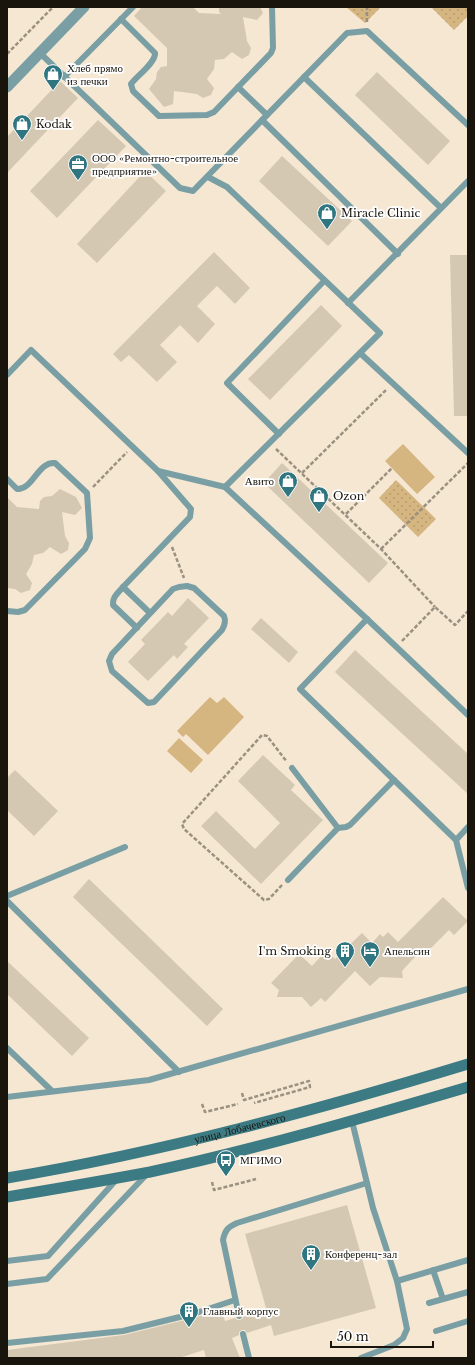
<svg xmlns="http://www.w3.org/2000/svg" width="475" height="1365" font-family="'Libre Baskerville',serif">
  <defs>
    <pattern id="grass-dots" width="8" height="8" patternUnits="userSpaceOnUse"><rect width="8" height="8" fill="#d5b580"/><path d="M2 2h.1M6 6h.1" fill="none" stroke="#b69b6d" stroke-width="1.8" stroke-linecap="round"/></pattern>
  </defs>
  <rect width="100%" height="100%" fill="#f5e7d2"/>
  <g fill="url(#grass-dots)">
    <path d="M346 7H381L365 23Z"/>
    <path d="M431 7H468V16L454 30Z"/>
    <path d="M396 480 436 519 418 537 379 498Z"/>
  </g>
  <g fill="#d5b580">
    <path d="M403 444 435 477 417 494 385 461Z"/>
    <path d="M210 697 217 703 224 697 244 717 208 755 186 734 183 737 177 731Z"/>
    <path d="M179 738 203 760 191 773 167 751Z"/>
  </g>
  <g fill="#d5c8b3">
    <path d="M142 7H193L199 13 221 14 219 12V7H260L263 13 257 20 243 17 247 41 251 48 249 55 242 59 232 52 224 59 215 60 214 69 207 79 214 88 211 95 203 98 197 94 174 91 173 104 164 107 149 89 156 79 157 72 161 67 167 66V48L134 16Z"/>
    <path d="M377 72 450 141 428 165 355 95Z"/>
    <path d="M60 81 78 98 7 173V137Z"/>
    <path d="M98 120 126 146 57 218 30 191Z"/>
    <path d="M282 156 352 221 328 246 259 181Z"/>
    <path d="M145 171 166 191 97 263 77 244Z"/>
    <path d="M214 252 250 288 235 304 217 286 197 306 215 324 198 343 180 325 160 345 177 362 157 382 129 355 121 362 113 354Z"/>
    <path d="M450 255H468V416H454Z"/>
    <path d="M321 305 342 326 270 400 248 379Z"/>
    <path d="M282 463 388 563 369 583 264 483Z"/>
    <path d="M60 489 76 497 82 508 75 515 62 512 65 536 69 543 68 550 61 554 50 547 43 553 34 555 32 564 26 574 32 583 30 590 21 593 15 589 7 588V497L17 507 39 509 40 501 44 497 52 496Z"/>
    <path d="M188 598 209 618 184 644 188 647 177 659 174 655 148 681 128 662 145 644 141 640 168 612 172 616Z"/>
    <path d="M261 618 298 652 289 663 251 629Z"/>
    <path d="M355 650 468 754V794L335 672Z"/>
    <path d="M263 755 295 785 291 790 323 820 261 884 201 826 216 811 255 849 280 823 238 781Z"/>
    <path d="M15 770 58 811 34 836 7 810V778Z"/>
    <path d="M89 879 223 1009 207 1026 73 897Z"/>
    <path d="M443 897 468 921 454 935 449 930 427 952 423 948 402 971 403 978 380 977 370 986 355 971 325 1002 321 998 311 1007 302 997H277L279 990 271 983 299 954 312 966 323 954 326 958 330 954 335 959 362 933 372 943 380 934 383 937 388 932 398 942Z"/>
    <path d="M7 961 89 1038 72 1056 7 994Z"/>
    <path d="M347 1205 376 1308 274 1336 271 1325 247 1333 245 1330H242L239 1332V1335L232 1338 240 1358H206L204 1350 179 1358H7V1350L124 1335 197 1317 221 1310 225 1321 235 1318 237 1320H240L243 1318V1315L266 1308 245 1234Z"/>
  </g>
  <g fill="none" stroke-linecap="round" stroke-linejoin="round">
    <g stroke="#9a9181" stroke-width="2.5" stroke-dasharray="4 2" stroke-linecap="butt">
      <path d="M367 22V7"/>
      <path d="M7 54 53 7"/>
      <path d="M276 449 381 549 435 607"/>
      <path d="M302 473 387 389"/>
      <path d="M93 487 127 452"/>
      <path d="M346 514 392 468"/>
      <path d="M172 547 184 578"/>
      <path d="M381 549 468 463"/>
      <path d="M402 641 435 607 455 625 468 611"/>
      <path d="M282 885 269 899 264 900 184 829 182 824 262 735 267 736 287 762"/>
      <path d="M242 1093 244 1100 309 1081 310 1087 254 1103"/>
      <path d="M202 1104 205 1112 238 1104"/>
      <path d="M212 1182 214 1190 256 1179"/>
    </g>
    <g stroke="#799fa5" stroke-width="6">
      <path d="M121 19 155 53C156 62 137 76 131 84L133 91 159 116 207 115 214 112 271 53 273 48 272 7"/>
      <path d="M40 53 180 188 193 191 347 33 367 31 468 125"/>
      <path d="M64 77 133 7"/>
      <path d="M304 77 441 208"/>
      <path d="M238 87 267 115"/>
      <path d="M262 120 398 254"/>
      <path d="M208 177 227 187 380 333 225 487 367 619"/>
      <path d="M348 303 468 181"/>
      <path d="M360 353 468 453"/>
      <path d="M7 375 31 350 158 471 191 509 190 517 123 587 150 613"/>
      <path d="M279 434 227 383 324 281"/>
      <path d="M158 471 225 487"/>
      <path d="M7 479 17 489C33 490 38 461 55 463L87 493 90 538 85 549 25 610 18 612 7 611"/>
      <path d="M187 586 194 588 224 616C226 621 225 625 222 630L154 702 148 703 112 671 109 661 112 654 173 589 179 587Z"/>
      <path d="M123 587C118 593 112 597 113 605L137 628"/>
      <path d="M468 715 367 619 300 689 456 840 468 888"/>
      <path d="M292 768 338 828"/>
      <path d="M456 840 468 827"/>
      <path d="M288 880 338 828 346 827 350 825 394 780"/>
      <path d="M7 896 125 847"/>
      <path d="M7 901 179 1072"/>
      <path d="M7 1048 52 1091"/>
      <path d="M7 1097 149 1080 468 989"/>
      <path d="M352 1121 373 1208 397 1281 407 1329 403 1338 394 1345 361 1358"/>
      <path d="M7 1261 48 1256 117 1179"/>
      <path d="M433 1270 443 1299"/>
      <path d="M397 1281 468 1260"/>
      <path d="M7 1284 47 1279 148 1173"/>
      <path d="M429 1303 468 1292"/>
      <path d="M239 1316 223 1240C225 1230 228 1227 237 1223L367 1183"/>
      <path d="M436 1331 468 1321"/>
      <path d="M243 1334 249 1358"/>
      <path d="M7 1343 123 1331 196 1313 235 1300"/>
    </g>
    <path stroke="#799fa5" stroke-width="11" d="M7 87 84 7"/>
    <g stroke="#3d7b84" stroke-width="11">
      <path id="s1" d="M7 1178C163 1152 317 1110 468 1064"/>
      <path d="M7 1197C55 1189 102 1181 150 1172 257 1149 363 1118 468 1087"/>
    </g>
  </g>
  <defs>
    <g id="shop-pin" transform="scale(1)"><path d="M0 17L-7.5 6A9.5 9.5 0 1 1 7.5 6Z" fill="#2f7681" stroke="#fff"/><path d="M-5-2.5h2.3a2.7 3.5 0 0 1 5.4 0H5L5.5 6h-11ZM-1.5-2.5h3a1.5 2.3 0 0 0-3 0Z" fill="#fff"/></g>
    <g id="office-pin" transform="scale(1)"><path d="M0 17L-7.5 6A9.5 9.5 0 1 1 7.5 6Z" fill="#2f7681" stroke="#fff"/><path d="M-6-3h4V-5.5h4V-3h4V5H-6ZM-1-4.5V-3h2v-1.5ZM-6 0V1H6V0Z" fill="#fff"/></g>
    <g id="building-pin" transform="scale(1)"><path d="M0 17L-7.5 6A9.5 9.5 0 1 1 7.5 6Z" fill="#2f7681" stroke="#fff"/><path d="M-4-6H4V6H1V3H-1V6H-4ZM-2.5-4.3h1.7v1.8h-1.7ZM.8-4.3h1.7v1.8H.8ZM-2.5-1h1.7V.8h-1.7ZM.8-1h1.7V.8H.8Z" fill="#fff"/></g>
    <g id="hotel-pin" transform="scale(1)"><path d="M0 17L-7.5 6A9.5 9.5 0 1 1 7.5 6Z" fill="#2f7681" stroke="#fff"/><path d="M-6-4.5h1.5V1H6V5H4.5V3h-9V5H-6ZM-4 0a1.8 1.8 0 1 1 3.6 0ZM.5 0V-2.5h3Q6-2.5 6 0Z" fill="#fff"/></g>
    <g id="bus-pin" transform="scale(1)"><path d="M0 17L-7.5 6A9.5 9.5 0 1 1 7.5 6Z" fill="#2f7681" stroke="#fff"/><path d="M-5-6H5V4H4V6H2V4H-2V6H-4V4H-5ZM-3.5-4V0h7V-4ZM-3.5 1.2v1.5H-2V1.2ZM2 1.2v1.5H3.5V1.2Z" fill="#fff"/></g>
  </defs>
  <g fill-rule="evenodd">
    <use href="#shop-pin" x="53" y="74"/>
    <use href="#shop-pin" x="22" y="124"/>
    <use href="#office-pin" x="78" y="164"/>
    <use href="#shop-pin" x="327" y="213"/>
    <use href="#shop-pin" x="288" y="481"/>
    <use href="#shop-pin" x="319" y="496"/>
    <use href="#building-pin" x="345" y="951"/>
    <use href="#hotel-pin" x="370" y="951"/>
    <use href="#bus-pin" x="226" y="1160"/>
    <use href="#building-pin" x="311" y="1254"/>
    <use href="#building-pin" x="189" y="1311"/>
  </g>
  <g text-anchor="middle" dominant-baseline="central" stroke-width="3.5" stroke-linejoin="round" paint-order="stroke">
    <g font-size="11" fill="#19150d" stroke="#fff" text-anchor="start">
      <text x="67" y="68">Хлеб прямо<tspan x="67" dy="13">из печки</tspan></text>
      <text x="36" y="124">Kodak</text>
      <text x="92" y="158">ООО «Ремонтно-строительное<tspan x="92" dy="13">предприятие»</tspan></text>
      <text x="341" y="213">Miracle Clinic</text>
      <text x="274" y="481" text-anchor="end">Авито</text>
      <text x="333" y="496">Ozon</text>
      <text x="331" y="951" text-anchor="end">I'm Smoking</text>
      <text x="384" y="951">Апельсин</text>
      <text x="240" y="1160">МГИМО</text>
      <text x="325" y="1254">Конференц-зал</text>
      <text x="203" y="1311">Главный корпус</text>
    </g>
    <g font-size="11" fill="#19150d" stroke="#fff">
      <text stroke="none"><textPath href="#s1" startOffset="238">улица Лобачевского</textPath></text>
    </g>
  </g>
  <rect width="475" height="1365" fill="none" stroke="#19150d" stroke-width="16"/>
  <path d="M331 1341v6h102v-6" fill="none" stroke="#19150d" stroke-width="2"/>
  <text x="337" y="1341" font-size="12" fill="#19150d" stroke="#ffffff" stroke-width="3" paint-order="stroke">50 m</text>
</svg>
